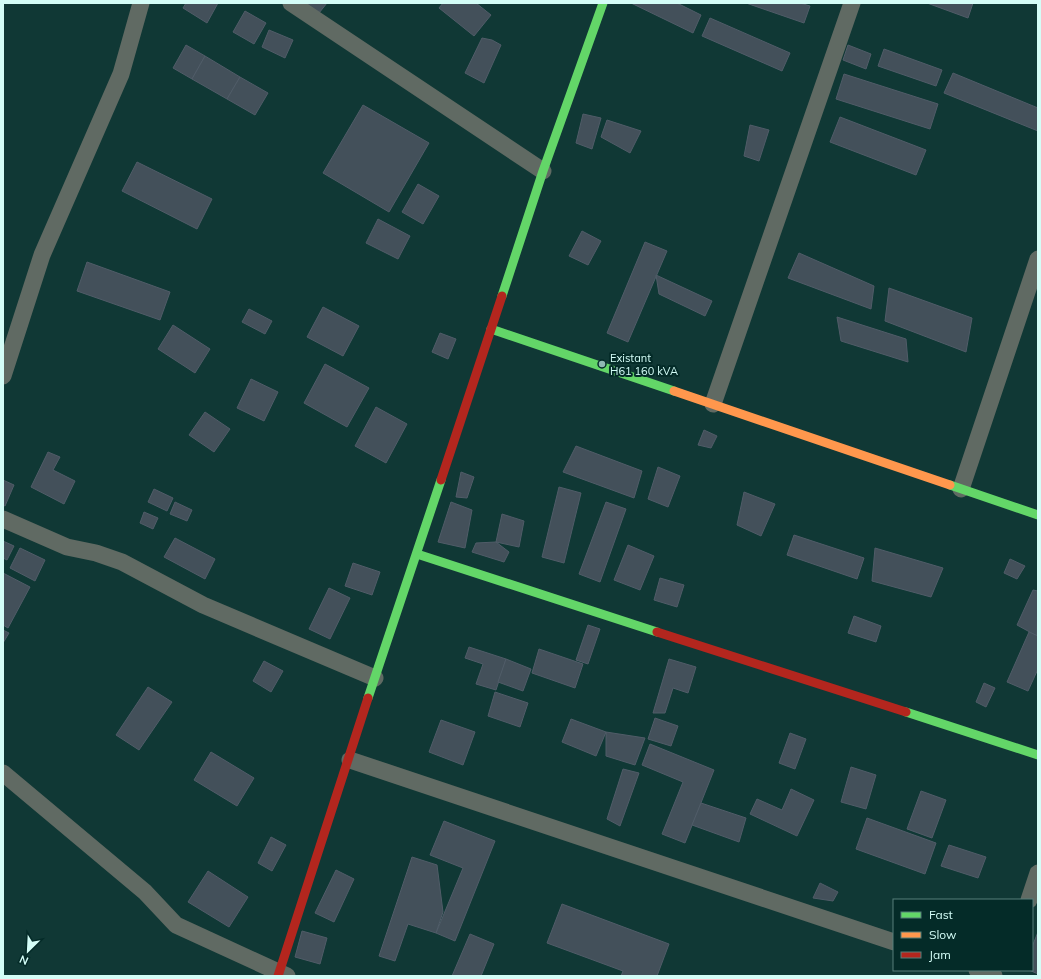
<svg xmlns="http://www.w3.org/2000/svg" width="1041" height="979" font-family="Mulish,sans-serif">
  <rect width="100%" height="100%" fill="#103835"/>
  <g fill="#43505a" stroke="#505c68">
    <path d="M186 3H218L207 23 183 8Z"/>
    <path d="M306 3H327L319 13Z"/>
    <path d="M443 3H476L491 15 474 36 439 8Z"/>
    <path d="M631 3H677L701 15 693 33Z"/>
    <path d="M746 3H800L810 6 804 23Z"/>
    <path d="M927 3H973L968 18Z"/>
    <path d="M245 11 266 23 254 44 233 32Z"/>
    <path d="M710 18 790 53 782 71 702 36Z"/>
    <path d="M269 30 293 40 285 58 262 47Z"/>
    <path d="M482 38 492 40 501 45 484 83 465 73Z"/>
    <path d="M186 45 205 56 192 79 173 68Z"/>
    <path d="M848 45 871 54 866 69 843 60Z"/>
    <path d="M884 49 942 70 936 86 878 66Z"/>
    <path d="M205 56 240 77 227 99 192 79Z"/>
    <path d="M953 73 1038 108V131L944 93Z"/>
    <path d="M844 74 938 104 930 129 836 99Z"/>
    <path d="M240 77 268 93 255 115 227 99Z"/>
    <path d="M363 105 429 143 389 212 323 173Z"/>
    <path d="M583 114 601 118 592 149 576 143Z"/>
    <path d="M840 117 926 150 916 175 830 142Z"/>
    <path d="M607 120 641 131 630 153 601 137Z"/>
    <path d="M750 125 769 130 759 161 744 156Z"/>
    <path d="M137 162 212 199 197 229 122 191Z"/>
    <path d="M418 184 439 196 423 224 402 212Z"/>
    <path d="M378 219 410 236 398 259 366 243Z"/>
    <path d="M582 231 601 241 588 265 569 256Z"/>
    <path d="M645 242 667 251 628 342 607 333Z"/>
    <path d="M799 253 874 286 871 309 788 278Z"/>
    <path d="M87 262 170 292 160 320 77 291Z"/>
    <path d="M656 275 712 301 705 316 659 294Z"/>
    <path d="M889 288 972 318 966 352 885 321Z"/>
    <path d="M323 307 359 326 343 356 307 337Z"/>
    <path d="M249 309 272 321 265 334 242 322Z"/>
    <path d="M837 317 906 339 908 362 841 341Z"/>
    <path d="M173 325 210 349 195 373 158 349Z"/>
    <path d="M440 333 456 339 448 359 432 352Z"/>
    <path d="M325 364 369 388 347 427 304 403Z"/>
    <path d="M251 379 278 392 264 421 237 408Z"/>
    <path d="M376 407 407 424 386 463 355 446Z"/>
    <path d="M205 412 230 429 214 452 189 435Z"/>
    <path d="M704 430 717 436 711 448 698 445Z"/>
    <path d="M576 446 642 471 634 498 563 472Z"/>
    <path d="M48 452 60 457 53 470 75 481 64 504 31 487Z"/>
    <path d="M658 467 680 476 668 507 648 499Z"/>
    <path d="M461 472 474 477 467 498 456 497Z"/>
    <path d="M3 480 14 485 5 506 3 505Z"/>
    <path d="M559 487 581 493 564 563 542 557Z"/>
    <path d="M154 489 173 498 167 511 148 502Z"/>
    <path d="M744 492 775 504 761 536 737 525Z"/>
    <path d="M175 502 192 510 187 521 170 514Z"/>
    <path d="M451 502 472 510 465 548 438 542Z"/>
    <path d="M606 502 626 509 600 582 579 574Z"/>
    <path d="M144 512 158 518 153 529 140 523Z"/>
    <path d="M502 514 524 521 519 547 496 542Z"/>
    <path d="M794 535 864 558 857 579 787 555Z"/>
    <path d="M175 538 215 559 205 579 164 557Z"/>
    <path d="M3 541 14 546 7 560 3 558Z"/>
    <path d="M496 542 509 552 504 562 472 552 476 543Z"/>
    <path d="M628 545 654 556 640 590 614 580Z"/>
    <path d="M20 548 45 560 35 581 10 568Z"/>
    <path d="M875 548 943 568 931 597 872 581Z"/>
    <path d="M1010 559 1025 566 1017 579 1004 573Z"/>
    <path d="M353 563 380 572 372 595 345 586Z"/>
    <path d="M3 573 30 587 8 628 3 625Z"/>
    <path d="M660 578 684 585 677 607 654 600Z"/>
    <path d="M329 588 350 598 330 639 309 629Z"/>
    <path d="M1033 590 1038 591 1037 636 1017 625Z"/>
    <path d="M854 616 881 626 876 642 848 633Z"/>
    <path d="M588 625 600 629 588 664 576 660Z"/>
    <path d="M3 630 9 633 3 643Z"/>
    <path d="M1029 632 1038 636V669L1028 691 1007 682Z"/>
    <path d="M469 647 506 659 496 690 476 684 483 664 465 658Z"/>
    <path d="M539 649 583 664 575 688 532 673Z"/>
    <path d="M506 659 531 669 523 691 498 682Z"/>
    <path d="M669 659 696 667 688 693 673 688 665 713H653Z"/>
    <path d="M264 661 283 671 271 692 253 681Z"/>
    <path d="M984 683 995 688 986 707 976 702Z"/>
    <path d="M148 687 172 702 139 750 116 735Z"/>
    <path d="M495 692 528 703 520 727 488 716Z"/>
    <path d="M655 718 678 726 671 746 648 739Z"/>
    <path d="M571 719 606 732 596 756 562 742Z"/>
    <path d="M441 720 475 732 463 765 429 752Z"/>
    <path d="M606 732 645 738 635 765 606 756Z"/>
    <path d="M790 733 806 739 795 769 779 763Z"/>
    <path d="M650 744 714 770 685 843 662 834 683 782 642 765Z"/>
    <path d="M211 752 254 778 237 806 194 780Z"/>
    <path d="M851 767 876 775 866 809 841 802Z"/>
    <path d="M623 769 639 773 620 826 607 819Z"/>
    <path d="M791 789 814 800 797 836 750 814 757 799 782 810Z"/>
    <path d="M921 791 946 800 932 838 907 829Z"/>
    <path d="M701 803 746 818 739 842 692 825Z"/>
    <path d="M867 818 936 843 925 874 856 849Z"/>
    <path d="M444 821 495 841 455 941 436 933 463 868 430 855Z"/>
    <path d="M271 837 286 845 272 871 258 863Z"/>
    <path d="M949 845 986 857 978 878 941 866Z"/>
    <path d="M412 857 437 865 443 912 436 933 408 924 395 961 379 956Z"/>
    <path d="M336 870 354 879 334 922 315 913Z"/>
    <path d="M208 871 248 897 229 927 188 902Z"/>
    <path d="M820 883 838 892 833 901 813 898Z"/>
    <path d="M562 904 669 944 657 976H621L623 971 547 943Z"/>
    <path d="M302 931 327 938 320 964 295 957Z"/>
    <path d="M1038 932V974L1029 970H1032V947Z"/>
    <path d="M470 934 494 944 481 976H452Z"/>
  </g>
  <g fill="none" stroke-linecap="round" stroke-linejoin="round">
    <g stroke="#606a63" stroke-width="17">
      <path d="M291 3 543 171"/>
      <path d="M3 376 42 255 121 74 141 3"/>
      <path d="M713 404 852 3"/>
      <path d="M961 489 1038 259"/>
      <path d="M3 519 67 547 96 553 122 562 203 605 375 678"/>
      <path d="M350 760 894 942"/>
      <path d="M3 773 145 892 176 925 287 976"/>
      <path d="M1029 900 1038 873"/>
      <path d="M977 970 994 976"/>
    </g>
    <g stroke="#63d668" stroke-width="9">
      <path d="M502 296 543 171 603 3"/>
      <path d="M491 329 674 391"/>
      <path d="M950 485 1038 515"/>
      <path d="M417 554 657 632"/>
      <path d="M368 698 441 480"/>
      <path d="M906 712 1038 755"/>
    </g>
    <path stroke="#ff974d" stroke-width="9" d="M674 391 950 485"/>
    <g stroke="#b3261e" stroke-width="9">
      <path d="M441 480 502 296"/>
      <path d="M657 632 906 712"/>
      <path d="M278 976 368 698"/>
    </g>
  </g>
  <circle fill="#8fb8b3" stroke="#042b28" stroke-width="1.5" cx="602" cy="364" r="4"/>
  <g text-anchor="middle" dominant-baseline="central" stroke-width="4" stroke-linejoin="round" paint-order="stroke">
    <g font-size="11" fill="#d4fdf7" stroke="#042b28" text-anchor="start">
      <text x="610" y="358">Existant<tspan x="610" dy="13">H61 160 kVA</tspan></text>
    </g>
  </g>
  <rect width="1041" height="979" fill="none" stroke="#d4fdf7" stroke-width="8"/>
  <rect x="893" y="899" width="140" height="72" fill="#042b28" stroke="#577f7b"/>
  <rect x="901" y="912" width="20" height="6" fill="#63d668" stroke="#577f7b"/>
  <text x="929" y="919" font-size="12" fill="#d4fdf7">Fast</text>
  <rect x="901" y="932" width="20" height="6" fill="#ff974d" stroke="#577f7b"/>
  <text x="929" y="939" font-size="12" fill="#d4fdf7">Slow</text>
  <rect x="901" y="952" width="20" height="6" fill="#b3261e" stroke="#577f7b"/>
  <text x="929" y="959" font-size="12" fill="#d4fdf7">Jam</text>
  <g transform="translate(28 951) rotate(204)" stroke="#042b28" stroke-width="3" paint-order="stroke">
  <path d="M0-3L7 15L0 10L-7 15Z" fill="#d4fdf7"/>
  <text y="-6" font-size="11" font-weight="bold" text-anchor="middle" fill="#d4fdf7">N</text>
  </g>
</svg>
